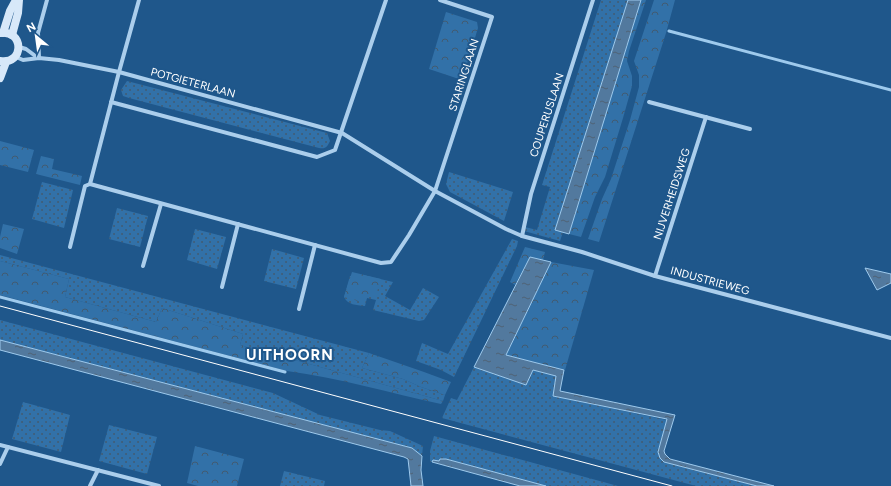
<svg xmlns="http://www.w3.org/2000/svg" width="891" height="486" font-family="Figtree,sans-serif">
  <defs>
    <pattern id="grass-dots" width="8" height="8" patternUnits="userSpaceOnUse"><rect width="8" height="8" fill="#3271a8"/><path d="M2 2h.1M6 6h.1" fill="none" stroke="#425b71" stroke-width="1.8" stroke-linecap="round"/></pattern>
    <pattern id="forest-crowns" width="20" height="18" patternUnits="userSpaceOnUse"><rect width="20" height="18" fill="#3271a8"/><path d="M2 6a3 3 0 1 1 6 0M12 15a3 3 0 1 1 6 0" fill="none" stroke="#425b71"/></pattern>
    <pattern id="water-ripples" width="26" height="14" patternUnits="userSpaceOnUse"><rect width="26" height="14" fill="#52799e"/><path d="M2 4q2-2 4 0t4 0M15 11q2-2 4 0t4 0" fill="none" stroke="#4f6275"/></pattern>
  </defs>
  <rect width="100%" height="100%" fill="#1f578b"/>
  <g fill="url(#grass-dots)">
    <path d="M601 0H628L556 229 563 232 560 241 524 231 525 227 537 230 550 187 542 185Z"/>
    <path d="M127 81 327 133 330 141C327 147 326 149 319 148L129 98 123 96 121 90Z"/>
    <path d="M449 172 513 192 504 221 450 192 446 184Z"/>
    <path d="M42 182 73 190 64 228 32 219Z"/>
    <path d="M117 208 148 216 140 247 109 239Z"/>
    <path d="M195 229 226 237 217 269 187 260Z"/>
    <path d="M512 239 518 241 517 246 454 377 441 370 416 361 422 343 448 354Z"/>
    <path d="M272 249 304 258 296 289 264 281Z"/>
    <path d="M0 255 369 353 362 368 403 379 421 387 445 395 443 401 240 345 243 334 162 308 156 322 65 297 69 279 0 261Z"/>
    <path d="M363 275 393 282 385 296 410 310 423 288 439 297 424 320 419 321 373 310 376 300 367 298 365 306C356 305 348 305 344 297L350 276Z"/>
    <path d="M0 320 273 393 320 415 380 430 390 431 423 446 422 456 412 448 0 340Z"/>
    <path d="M474 367 526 385 533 370 556 376 553 396 667 420 658 452 664 462 757 486H696L442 418 451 398 457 400Z"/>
    <path d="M23 402 70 415 61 452 12 439Z"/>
    <path d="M109 425 157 437 147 474 99 461Z"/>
    <path d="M434 436 618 486H546L446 459 439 461 433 460 432 462H430V451Z"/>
    <path d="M284 471 325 481 324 486H280Z"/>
  </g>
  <g fill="url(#forest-crowns)">
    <path d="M641 0H646L629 51 627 61 632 76V86L623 118 605 177 595 197 581 237 569 234Z"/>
    <path d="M654 0H675L666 33 599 242 588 239 602 199 611 179 630 120 639 87V75L634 61Z"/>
    <path d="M446 12 477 22 478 28 462 80 429 69Z"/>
    <path d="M0 141 34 150 28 172 0 165Z"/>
    <path d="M41 156 54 159 52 169 82 176 80 185 36 174Z"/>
    <path d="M3 224 24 229 17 254 0 248V237Z"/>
    <path d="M525 247 545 252 543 260 530 257 515 285 510 282Z"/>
    <path d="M0 261 69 279 65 297 156 322 162 308 243 334 240 345 443 401 441 404C390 393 339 378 287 371L0 295Z"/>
    <path d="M551 262 594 270 565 370 506 355Z"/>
    <path d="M352 272 381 279 375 298 367 296 365 303 344 297Z"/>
    <path d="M369 353 424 372 451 382 445 395 421 387 403 379 362 368Z"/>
    <path d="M195 446 244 459 237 486H198L187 483Z"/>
  </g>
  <g fill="url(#water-ripples)" stroke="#9ecaed">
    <path d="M628 0H641L569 234 555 230Z"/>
    <path d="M530 257 551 262 506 355 564 370 560 391 675 415 664 451 665 454 670 459 774 486H757L664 462 660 458 658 452 667 419 553 396 556 376 533 370 526 385 474 367Z"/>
    <path d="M865 268 891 274V283L877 290Z"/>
    <path d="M0 340 412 448 422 456 421 470 423 486H411L408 459 404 457 0 350Z"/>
    <path d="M440 459H446L546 486H520L432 462 433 460 439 461Z"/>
  </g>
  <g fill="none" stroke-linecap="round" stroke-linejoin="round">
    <g stroke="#9ecaed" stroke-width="3">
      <path d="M669 31 891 90"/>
      <path d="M0 297 285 372"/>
    </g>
    <g stroke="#abceec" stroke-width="4">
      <path d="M19 47 26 49 38 58"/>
      <path d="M16 57 23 60 39 58 59 60 119 72 342 133 435 191 506 229 522 236 582 252 655 276 891 338"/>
      <path d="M39 58 38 33 47 0"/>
      <path d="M111 102 317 157 335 150 386 0"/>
      <path d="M649 102 750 129"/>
      <path d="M90 184 119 72 139 0"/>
      <path d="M522 236 531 194 593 0"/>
      <path d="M70 247 85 186 90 184 381 263 391 262 409 235 435 191 492 17 440 0"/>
      <path d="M143 266 161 204"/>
      <path d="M655 276 706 117"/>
      <path d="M222 287 238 224"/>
      <path d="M299 309 315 245"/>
      <path d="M0 445 159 486"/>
      <path d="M0 464 8 447"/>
      <path d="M90 486 98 470"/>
    </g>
    <g stroke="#d7e8f9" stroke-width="8">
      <path d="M0 33C24 29 25 65 0 61"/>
      <path d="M3 33 10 11 16 0"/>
      <path d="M12 35 18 13 19 0"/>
      <path d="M0 78 6 62"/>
    </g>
    <path stroke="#fff" stroke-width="1" d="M0 306 672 486"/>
  </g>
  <g text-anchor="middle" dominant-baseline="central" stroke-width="4" stroke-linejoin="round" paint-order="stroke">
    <g font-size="11" fill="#fff" stroke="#1f578b">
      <text transform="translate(464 75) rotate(-72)">STARINGLAAN</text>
      <text transform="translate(193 83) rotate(15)">POTGIETERLAAN</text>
      <text transform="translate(547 115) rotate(-72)">COUPERUSLAAN</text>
      <text transform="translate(672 194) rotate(-72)">NIJVERHEIDSWEG</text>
      <text transform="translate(710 281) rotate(15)">INDUSTRIEWEG</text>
    </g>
    <g font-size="15" font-weight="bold" letter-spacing="1" fill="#fff" stroke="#1f578b">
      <text x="290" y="355">UITHOORN</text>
    </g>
  </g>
  <g transform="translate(36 36) rotate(331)" stroke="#1f578b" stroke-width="3" paint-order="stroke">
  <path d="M0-3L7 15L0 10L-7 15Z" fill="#ffffff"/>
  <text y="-6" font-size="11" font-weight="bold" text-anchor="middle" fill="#ffffff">N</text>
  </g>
</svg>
